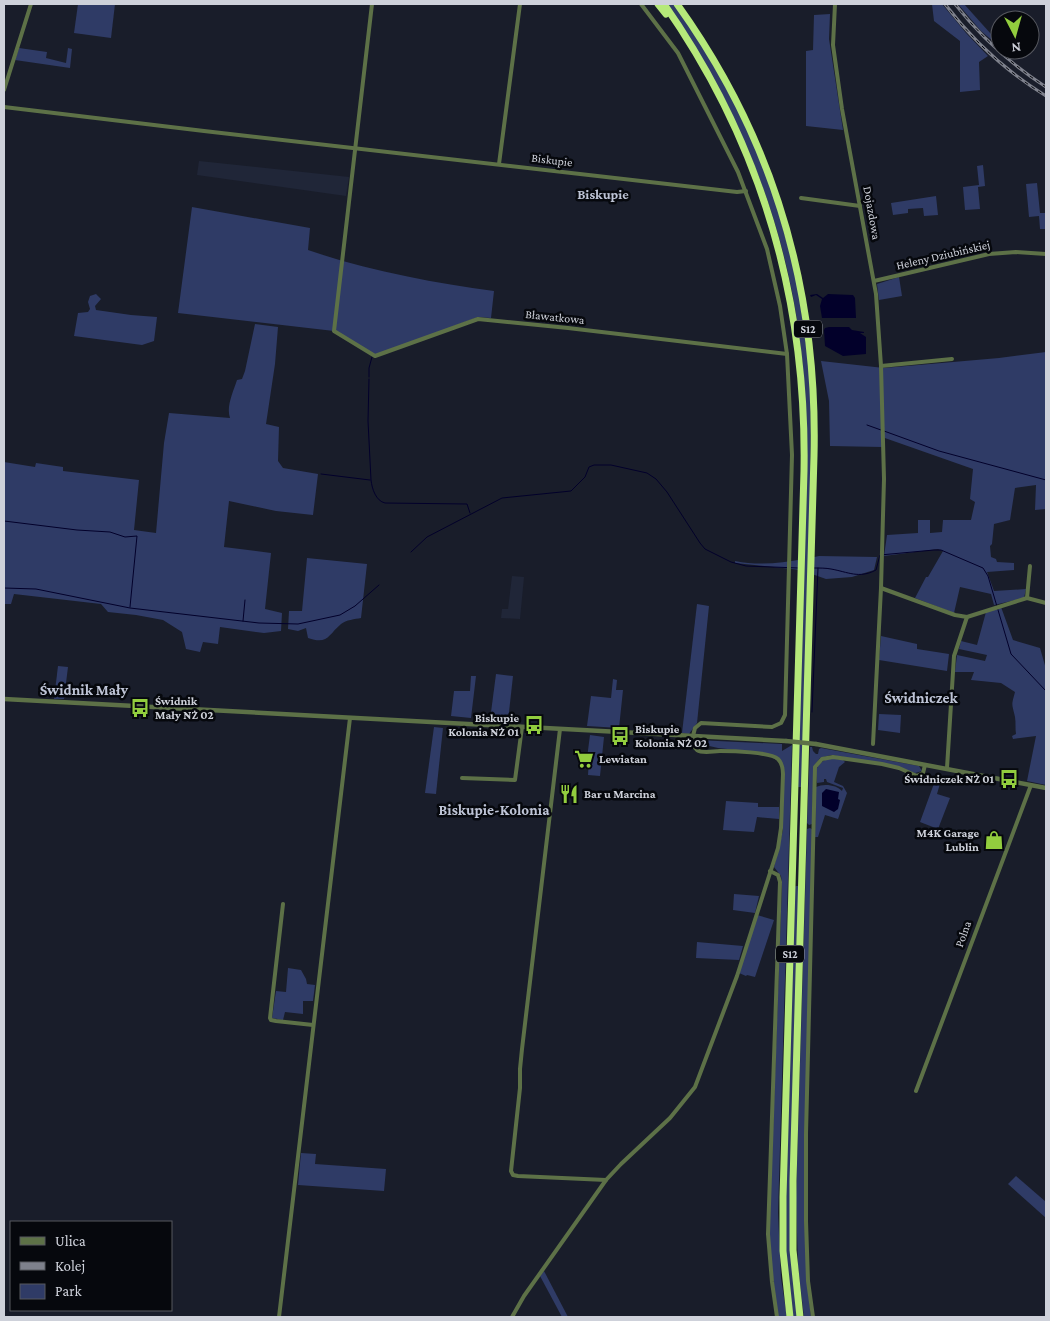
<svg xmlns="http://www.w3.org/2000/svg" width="1050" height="1321" font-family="'Crimson Pro',serif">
  <rect width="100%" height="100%" fill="#191d2a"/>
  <g fill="#202638">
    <path d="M199 161 349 177 346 196 197 175Z"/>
    <path d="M512 576 524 577 520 619 501 618 502 609H508Z"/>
  </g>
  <g fill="#2f3b66">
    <path d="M78 4H115L111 38 74 33Z"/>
    <path d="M667 4H674L698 39 736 105 769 179 796 275 811 380 810 558 819 556 877 557 874 570 852 577 826 579 809 573 802 787H797L801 570 735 563V561C759 566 780 563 804 559 804 506 808 452 805 399 801 310 780 220 743 139 722 92 693 48 667 4Z"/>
    <path d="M932 4H942L966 33 988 56 979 62 980 90 960 92V41L934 21Z"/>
    <path d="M958 4H964L1000 44V47L981 31Z"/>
    <path d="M830 14 829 39 843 130 806 126V51L813 50 814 15Z"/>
    <path d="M19 48 47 52 46 58 66 63 68 48 72 49 70 68 15 60Z"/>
    <path d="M983 165 985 186 978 187 980 209 965 210 963 187 979 185 977 166Z"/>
    <path d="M1037 183 1040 213H1046V229H1040L1039 216 1029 217 1026 184Z"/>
    <path d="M936 196 938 215 924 216 923 208 908 209V213L893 215 891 203Z"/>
    <path d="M192 207 310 228 308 250C366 270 433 283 494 291L491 318 478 317 375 356 334 331 178 313Z"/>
    <path d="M899 277 902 296 879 300 877 284Z"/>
    <path d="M96 294 101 299 95 306 96 310 131 315 157 317 154 341 142 345 74 336 78 313 88 312 90 309 88 302 90 296Z"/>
    <path d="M255 324 278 327 275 364 266 424 279 427 278 461 283 468 318 474 313 515 276 511 229 501 224 547 271 553 265 609 282 613 281 631 264 633 220 627 218 644 203 642 200 652 186 649 182 632 163 620 136 615 108 612 101 604 14 594 11 604H4V462L35 467 36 463 63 467V471L139 480 134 530 156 533 164 443 169 413 230 418C226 407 233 392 237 380L242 379 245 371Z"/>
    <path d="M1046 352V509L1035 510 1036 485 1015 488 1010 520 994 524 992 544 990 546 991 557 996 559 997 562 1014 563V570L987 572 994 591 1026 589 1024 598 994 605 991 594 960 587 954 613 915 598 926 577H928L943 551 938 549 884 556 887 535 918 533V520H930V533L942 532 943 520H971L975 502 970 499 973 469 882 437V447L830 446 829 401 821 361 884 368 999 358Z"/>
    <path d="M307 558 367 564 361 618C355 619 346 620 341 624 328 635 328 645 308 638L306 628 298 631 288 629 289 611H302Z"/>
    <path d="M697 604 709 606 697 723 689 734 682 733Z"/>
    <path d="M1001 607 1013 640 1040 648 1046 669V785L1027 781 1036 736 1013 739 1012 736 1016 734C1015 728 1016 723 1015 717 1012 703 1011 707 1015 692L1001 683 971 680 974 672H955L957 655 985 661 987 655 959 649 961 641 977 645 986 612Z"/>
    <path d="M881 636 917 644V649L949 654 947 671 879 660Z"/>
    <path d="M58 666 68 667 64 699H54Z"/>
    <path d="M496 674 513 676 508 721 490 720Z"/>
    <path d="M471 676H476L471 718 451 716 454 691H470Z"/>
    <path d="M613 679 617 680 616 690H623L619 728 587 726 591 696 611 698Z"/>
    <path d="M879 714 901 715 900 733 878 730Z"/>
    <path d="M434 727 443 728 436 794 425 793Z"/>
    <path d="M590 735 604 737 600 776 588 775 589 759 587 758Z"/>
    <path d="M697 740 782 744V751L792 745 778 1213 781 1278 787 1317H777L770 1248V1210L782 884 781 876 774 867 783 830V764L765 753 718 748 705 745Z"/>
    <path d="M810 747H812L813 751 816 754H818L819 749 821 748 919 766 922 771 915 773 892 765 831 755 820 758 814 766 812 824 809 825 807 823Z"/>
    <path d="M830 758 843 760 845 762 839 767 834 782 843 786 847 793 838 819 825 815 818 837H815L816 787C824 783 837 785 842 791L843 788 827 782 826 779H824V782L817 783C815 769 816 763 830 758Z"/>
    <path d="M936 778 941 780 937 794 950 798 938 829 920 822Z"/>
    <path d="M726 801 758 803V807H779V819L757 817 754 832 723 830Z"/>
    <path d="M810 828 813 830 805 1135 807 1280 811 1317H804L798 1266 796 1198 807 829Z"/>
    <path d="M796 886H799L792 1128 798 1317H792L787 1274 784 1214 794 887Z"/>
    <path d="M734 894 759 896 755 913 733 910Z"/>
    <path d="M757 915 774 920 755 977 747 975 746 976 739 973Z"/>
    <path d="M697 942 743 946 739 960 696 958Z"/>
    <path d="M288 968 301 970 306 979 307 984 315 985 313 1001H303V1014L285 1012 283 1020 272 1018 276 991 286 992Z"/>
    <path d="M301 1153 316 1154 315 1164 386 1169 384 1191 298 1185Z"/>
    <path d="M1016 1176 1046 1202V1218L1008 1184Z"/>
    <path d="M544 1271 568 1317H562L540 1276Z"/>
  </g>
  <g fill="#02002a">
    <path d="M817 294 823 298 828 294 853 295 855 298 856 318H822L820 306 822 299 816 295 811 297 810 295Z"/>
    <path d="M829 327H849L852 330 864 332V333H860L866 337V354L843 356 825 346 824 330 825 328Z"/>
    <path d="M826 789 839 792 838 799 840 800 838 809 834 812 822 806V793Z"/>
  </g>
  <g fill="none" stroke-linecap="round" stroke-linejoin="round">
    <g stroke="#02002a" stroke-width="1">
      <path d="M369 377V368L372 357"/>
      <path d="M369 379 368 421 371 480C372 489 376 501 385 503L467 504 470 513"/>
      <path d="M867 425 881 430"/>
      <path d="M884 431 939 451 1046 480"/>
      <path d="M321 474 370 480"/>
      <path d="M4 521 77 530 110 532 125 537 137 536 130 607"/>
      <path d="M411 552 427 537 502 498 571 491 585 477 589 467 594 465H611L647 473 656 479 667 492 700 543 705 549 731 562 746 566 798 568"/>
      <path d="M814 568C820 568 826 568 831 569 848 572 859 579 876 570L880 555 934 550H941L983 568 988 576 1011 654 1046 691"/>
      <path d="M4 588 36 589 130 608 259 623 298 624 340 615 355 606 379 585"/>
      <path d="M243 621 245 600"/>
      <path d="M812 712 818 568"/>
    </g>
    <g stroke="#5d7147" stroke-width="4">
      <path d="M372 4 334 331 375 356 478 319 568 328 787 354"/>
      <path d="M835 4 833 45 842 109 876 294 881 366 884 479 881 588 873 744"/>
      <path d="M4 90 31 4"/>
      <path d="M4 107 204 131 737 192 746 191"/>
      <path d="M499 164 520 4"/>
      <path d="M801 198 860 206"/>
      <path d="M874 281 989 254 1016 252 1046 254"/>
      <path d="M881 366 952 359"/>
      <path d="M881 588 955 615 967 617"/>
      <path d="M1027 598 1030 566"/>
      <path d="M560 729 522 1049 520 1069V1088L511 1171 513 1175 518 1176 606 1180"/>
      <path d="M947 768 954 656 967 617 1027 598 1046 603"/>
      <path d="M462 778 515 780 522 727"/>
      <path d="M770 871 778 875 780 882 768 1234 772 1282 777 1317"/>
      <path d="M283 904 270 1018 271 1020 276 1021 313 1025"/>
      <path d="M916 1091 1031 785"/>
      <path d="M279 1317 350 718"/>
      <path d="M512 1317 524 1296 606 1180 621 1164 670 1118 695 1087 737 976 778 848 781 828 783 774C783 769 782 763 778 759 770 752 732 751 720 751 713 751 703 754 697 750 691 745 693 734 695 728L701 723 772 727 781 723 785 715 792 455 787 354 780 306 767 249 738 172 678 53 641 4"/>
      <path d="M813 1317 808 1281 806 1221V1134L815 767 822 759 833 757 882 764 899 768 917 776 923 773 925 765"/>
    </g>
    <g stroke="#5d7147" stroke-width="4.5">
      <path d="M4 699 786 741"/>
      <path d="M816 744 1046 788"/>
    </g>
    <g stroke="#b6e97a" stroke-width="7">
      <path d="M658 4 666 14"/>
      <path d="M664 4C762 144 807 300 804 471L783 1197V1251L790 1317"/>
      <path d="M677 4C774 139 818 290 814 456L793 1181V1250L800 1317"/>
    </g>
    <g stroke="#7e818c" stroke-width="3">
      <g id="rail">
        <path d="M945 4C973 41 1007 72 1046 96"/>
        <path d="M955 4C980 36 1012 65 1046 87"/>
      </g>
    </g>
    <use href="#rail" stroke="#06080d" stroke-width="1" stroke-dasharray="4" stroke-linecap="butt"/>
    <path stroke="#5d7147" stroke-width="4.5" d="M786 741 816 744"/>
  </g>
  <defs>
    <g id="bus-bare" transform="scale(1.5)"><path d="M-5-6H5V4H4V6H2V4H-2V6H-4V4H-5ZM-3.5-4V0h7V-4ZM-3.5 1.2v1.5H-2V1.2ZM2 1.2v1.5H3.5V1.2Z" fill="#92cd3e" stroke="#06080d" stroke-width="2.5" paint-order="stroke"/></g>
    <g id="supermarket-bare" transform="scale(1.5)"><path d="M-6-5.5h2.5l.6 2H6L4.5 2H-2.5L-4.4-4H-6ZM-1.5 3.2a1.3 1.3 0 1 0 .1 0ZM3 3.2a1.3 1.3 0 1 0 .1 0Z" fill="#92cd3e" stroke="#06080d" stroke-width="2.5" paint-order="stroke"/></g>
    <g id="restaurant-bare" transform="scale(1.5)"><path d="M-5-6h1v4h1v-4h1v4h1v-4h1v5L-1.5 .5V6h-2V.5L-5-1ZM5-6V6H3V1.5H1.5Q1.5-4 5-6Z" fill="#92cd3e" stroke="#06080d" stroke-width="2.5" paint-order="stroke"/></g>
    <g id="shop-bare" transform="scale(1.5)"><path d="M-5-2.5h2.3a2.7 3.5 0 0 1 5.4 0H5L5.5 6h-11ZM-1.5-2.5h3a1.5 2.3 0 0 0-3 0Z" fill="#92cd3e" stroke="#06080d" stroke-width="2.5" paint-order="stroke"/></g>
  </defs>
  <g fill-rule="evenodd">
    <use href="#bus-bare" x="140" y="708"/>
    <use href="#bus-bare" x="534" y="725"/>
    <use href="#bus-bare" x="620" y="736"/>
    <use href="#supermarket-bare" x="584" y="759"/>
    <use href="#bus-bare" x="1009" y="779"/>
    <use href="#restaurant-bare" x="569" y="794"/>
    <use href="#shop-bare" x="994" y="840"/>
  </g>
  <g text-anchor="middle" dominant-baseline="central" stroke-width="5" stroke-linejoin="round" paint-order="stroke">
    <g fill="#06080d" stroke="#92959c" stroke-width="1">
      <rect x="794" y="320.5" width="28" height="17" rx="4"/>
      <rect x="776" y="945.5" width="28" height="17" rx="4"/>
    </g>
    <g font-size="11" font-weight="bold" fill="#ced1da">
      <text x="808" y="329">S12</text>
      <text x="790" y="954">S12</text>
    </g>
    <g font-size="12" fill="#ced1da" stroke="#06080d">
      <text transform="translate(552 160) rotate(7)">Biskupie</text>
      <text transform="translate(872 213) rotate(80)">Dojazdowa</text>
      <text transform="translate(943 255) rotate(-13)">Heleny Dziubińskiej</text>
      <text transform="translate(555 317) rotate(6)">Bławatkowa</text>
      <text transform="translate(963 934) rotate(-70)">Polna</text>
    </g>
    <g font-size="12" font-weight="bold" fill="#ced1da" stroke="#06080d" text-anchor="start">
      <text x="155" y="701">Świdnik<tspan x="155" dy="14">Mały NŻ 02</tspan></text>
      <text x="519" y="718" text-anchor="end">Biskupie<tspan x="519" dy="14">Kolonia NŻ 01</tspan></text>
      <text x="635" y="729">Biskupie<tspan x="635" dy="14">Kolonia NŻ 02</tspan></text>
      <text x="599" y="759">Lewiatan</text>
      <text x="994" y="779" text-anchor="end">Świdniczek NŻ 01</text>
      <text x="584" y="794">Bar u Marcina</text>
      <text x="979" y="833" text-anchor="end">M4K Garage<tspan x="979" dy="14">Lublin</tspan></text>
    </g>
    <g font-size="14" font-weight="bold" fill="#bec4d6" stroke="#06080d">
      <text x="603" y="194">Biskupie</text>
    </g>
    <g font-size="15" font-weight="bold" fill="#bec4d6" stroke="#06080d">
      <text x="84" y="690">Świdnik Mały</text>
      <text x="921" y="698">Świdniczek</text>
      <text x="494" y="810">Biskupie-Kolonia</text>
    </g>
  </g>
  <rect width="1050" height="1321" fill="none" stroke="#ced1da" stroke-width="10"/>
  <rect x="10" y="1221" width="162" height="90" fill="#06080d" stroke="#56585f"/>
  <rect x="20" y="1237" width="25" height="8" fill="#5d7147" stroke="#56585f"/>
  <text x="55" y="1246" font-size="15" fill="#ced1da">Ulica</text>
  <rect x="20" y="1262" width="25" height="8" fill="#7e818c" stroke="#56585f"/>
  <text x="55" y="1271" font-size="15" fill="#ced1da">Kolej</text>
  <rect x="20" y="1284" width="25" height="15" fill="#2f3b66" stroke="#56585f"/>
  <text x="55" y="1296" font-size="15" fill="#ced1da">Park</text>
  <g transform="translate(1015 35) rotate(174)"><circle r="24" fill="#06080d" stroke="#56585f"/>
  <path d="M0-4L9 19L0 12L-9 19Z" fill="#92cd3e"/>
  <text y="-8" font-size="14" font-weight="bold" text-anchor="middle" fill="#ced1da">N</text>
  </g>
</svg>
